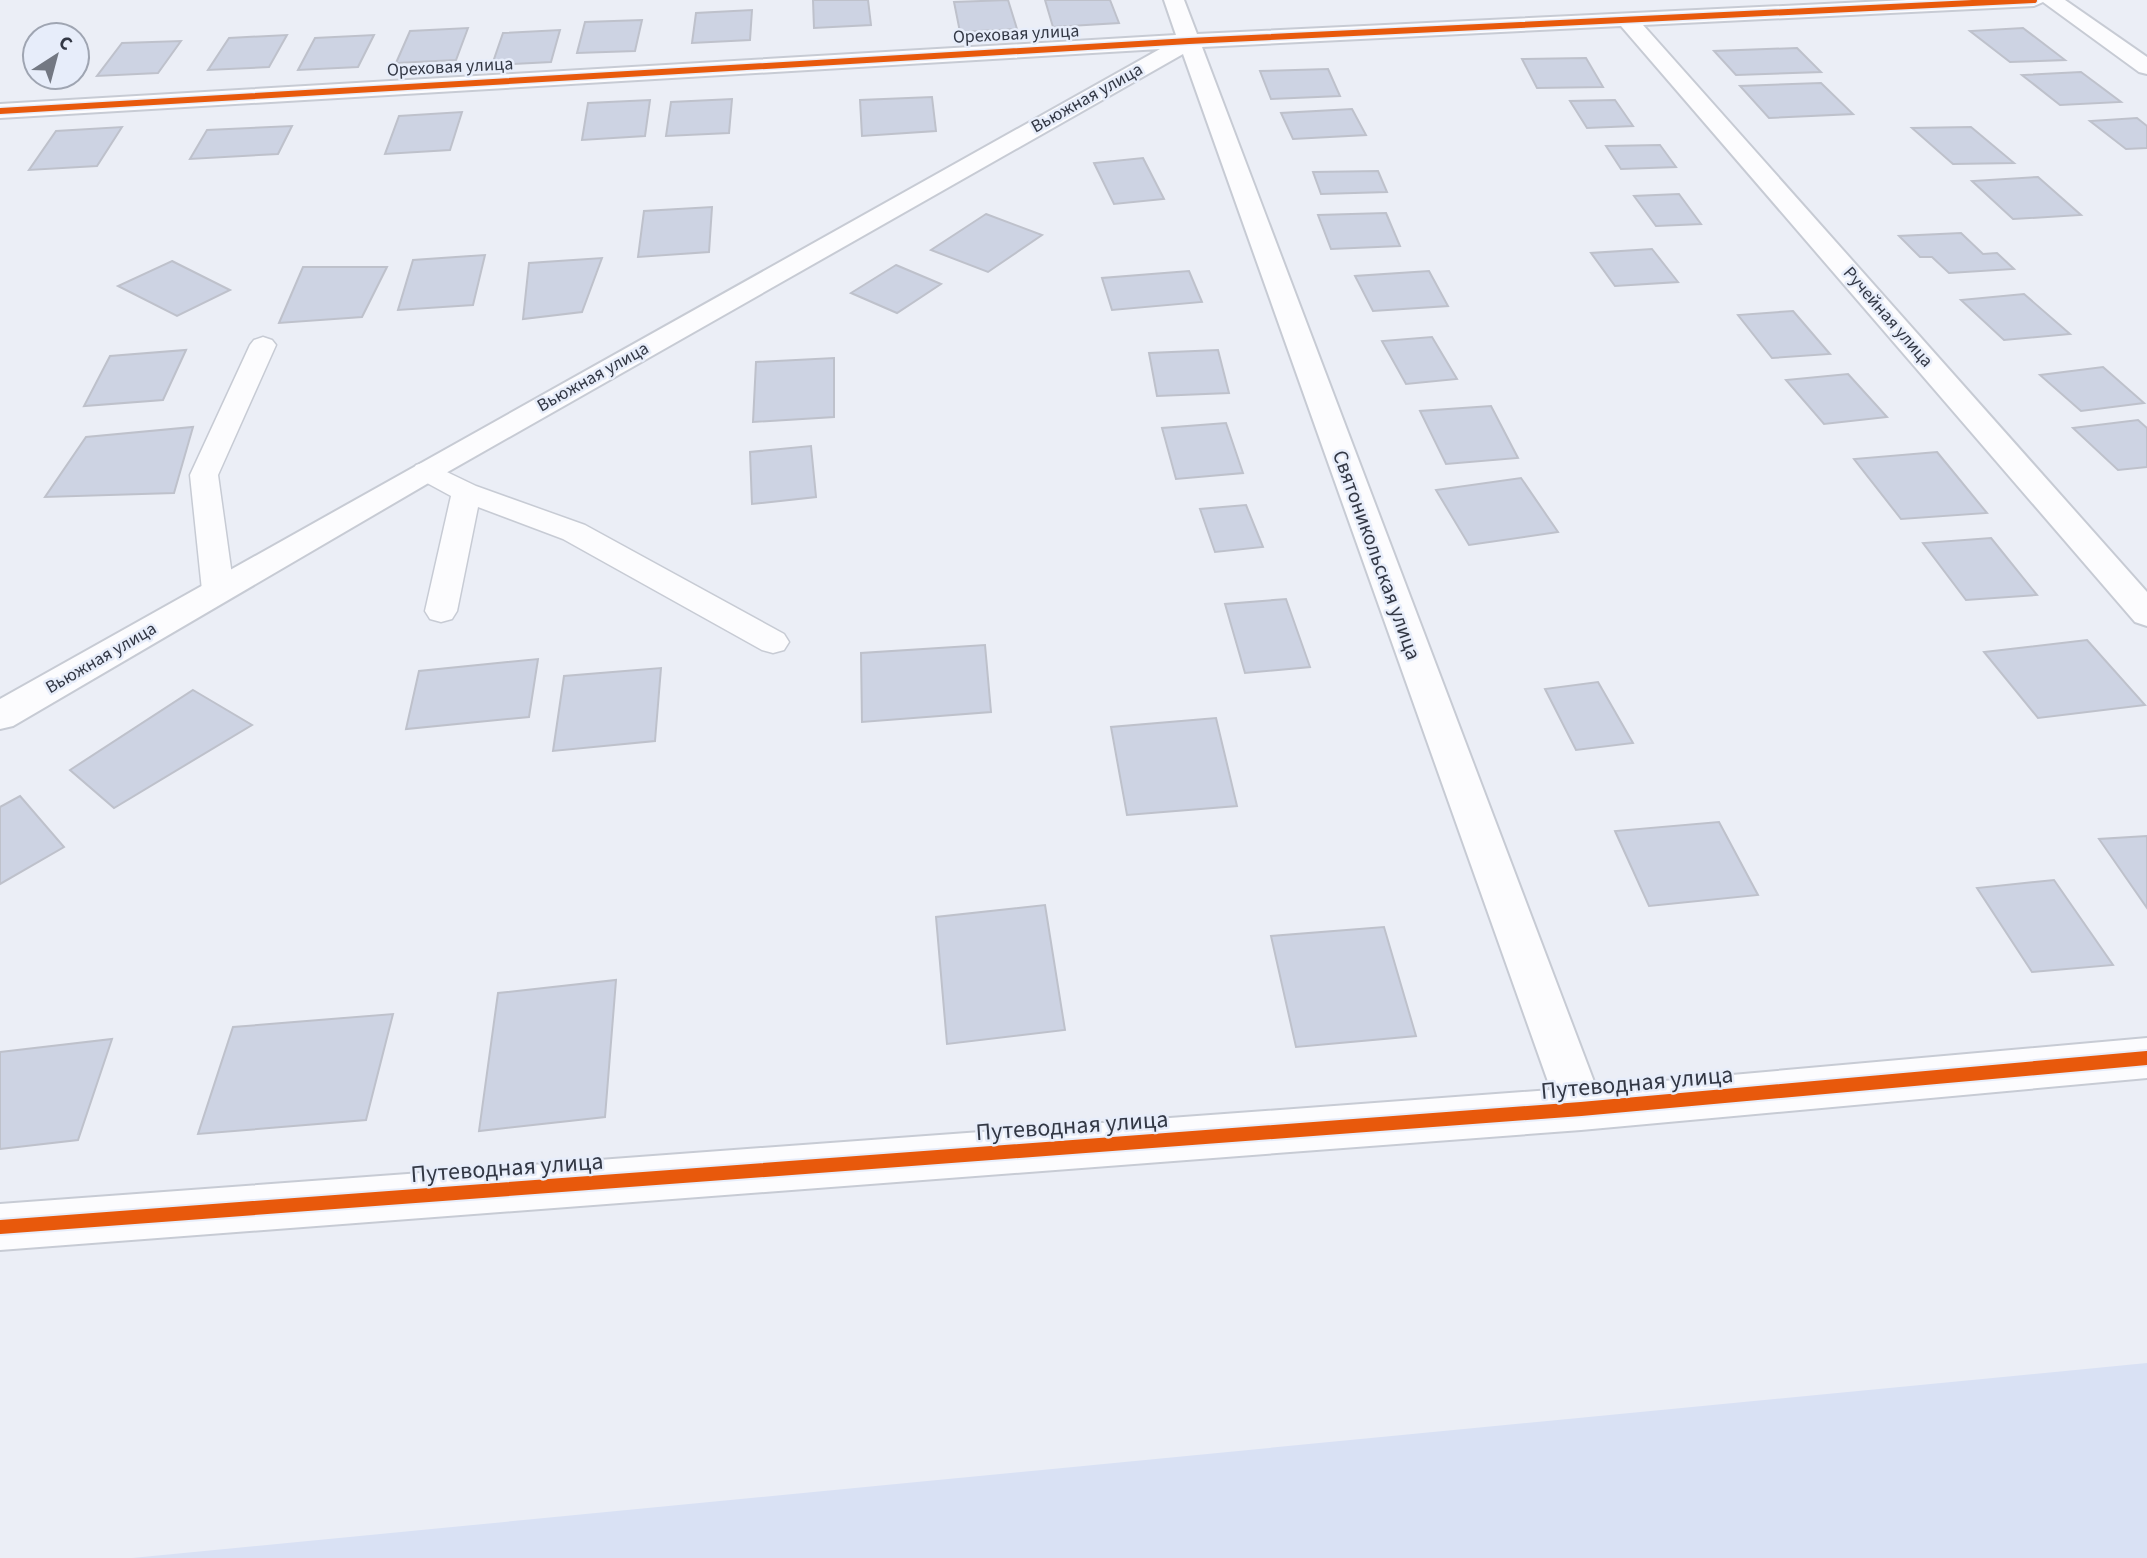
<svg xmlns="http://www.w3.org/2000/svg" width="2147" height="1558" font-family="'Source Sans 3',sans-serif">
  <rect width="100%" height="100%" fill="#ebeef6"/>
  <path fill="#d9e1f4" d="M2147 1363V1558H132Z"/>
  <g fill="#cdd3e3" stroke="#bec1cb" stroke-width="2">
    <path d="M813 0H868L871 25 814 28Z"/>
    <path d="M1008 0 1017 29 960 32 954 2Z"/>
    <path d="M1045 0H1110L1119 23 1053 27Z"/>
    <path d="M752 10 750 40 692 43 696 13Z"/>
    <path d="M642 20 635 51 577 53 585 22Z"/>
    <path d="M468 28 456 60 396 63 410 31Z"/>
    <path d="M2023 28 2065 60 2010 62 1970 31Z"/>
    <path d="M560 30 551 62 492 65 503 33Z"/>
    <path d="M287 35 269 67 208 70 229 38Z"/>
    <path d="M374 35 358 67 298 70 315 38Z"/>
    <path d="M181 41 158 73 97 76 122 43Z"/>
    <path d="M1797 48 1821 72 1736 75 1714 51Z"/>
    <path d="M1586 58 1603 87 1537 88 1522 59Z"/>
    <path d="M1328 69 1340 96 1271 99 1260 71Z"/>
    <path d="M2081 72 2121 102 2060 105 2022 75Z"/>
    <path d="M1821 83 1853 114 1769 118 1740 86Z"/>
    <path d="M932 97 936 131 862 136 860 100Z"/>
    <path d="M732 99 729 133 666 136 671 102Z"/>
    <path d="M650 100 645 136 582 140 588 103Z"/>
    <path d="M1615 100 1633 126 1587 128 1570 101Z"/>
    <path d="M1352 109 1366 135 1293 139 1281 113Z"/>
    <path d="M462 112 450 150 385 154 399 116Z"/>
    <path d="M2137 118 2147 126V148L2126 149 2090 121Z"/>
    <path d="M292 126 278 154 190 159 207 130Z"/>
    <path d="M122 127 97 166 29 170 56 131Z"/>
    <path d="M1971 127 2014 163 1953 164 1912 128Z"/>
    <path d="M1660 145 1676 167 1621 169 1606 146Z"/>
    <path d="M1143 158 1164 199 1114 204 1094 163Z"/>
    <path d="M1378 171 1387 192 1321 194 1313 172Z"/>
    <path d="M2038 177 2081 215 2013 219 1972 181Z"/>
    <path d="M1679 194 1701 224 1656 226 1634 196Z"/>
    <path d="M712 207 709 252 638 257 644 211Z"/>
    <path d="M1386 213 1400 246 1331 249 1318 215Z"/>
    <path d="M986 214 1042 235 988 272 931 250Z"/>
    <path d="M1961 233 1983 254 1997 253 2014 269 1949 273 1932 257H1920L1899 236Z"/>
    <path d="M1652 249 1678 282 1615 286 1591 253Z"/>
    <path d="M485 255 473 305 398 310 413 260Z"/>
    <path d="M602 258 582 312 523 319 529 263Z"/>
    <path d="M172 261 230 290 177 316 118 286Z"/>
    <path d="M896 265 941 284 897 313 851 293Z"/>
    <path d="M303 267H387L362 317 279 323Z"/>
    <path d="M1189 271 1202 302 1112 310 1102 278Z"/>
    <path d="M1429 271 1448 306 1373 311 1355 276Z"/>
    <path d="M2024 294 2070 334 2004 340 1961 300Z"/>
    <path d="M1793 311 1830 354 1772 358 1738 315Z"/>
    <path d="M1432 337 1457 379 1406 384 1382 341Z"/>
    <path d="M186 350 163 400 84 406 110 356Z"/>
    <path d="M1218 350 1229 393 1157 396 1149 353Z"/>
    <path d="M834 358V417L753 422 756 362Z"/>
    <path d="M2103 367 2144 403 2081 411 2040 375Z"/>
    <path d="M1848 374 1887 417 1824 424 1786 380Z"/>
    <path d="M1491 406 1518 458 1446 464 1420 411Z"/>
    <path d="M2138 420 2147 428V467L2118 470 2073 428Z"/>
    <path d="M1226 423 1243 473 1176 479 1162 428Z"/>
    <path d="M193 427 174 493 45 497 86 437Z"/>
    <path d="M811 446 816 497 752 504 750 452Z"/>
    <path d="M1937 452 1987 513 1901 519 1854 459Z"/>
    <path d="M1521 478 1558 532 1469 545 1436 490Z"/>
    <path d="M1246 505 1263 547 1215 552 1200 509Z"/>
    <path d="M1991 538 2037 595 1966 600 1923 543Z"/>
    <path d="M1286 599 1310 667 1245 673 1225 604Z"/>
    <path d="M2087 640 2145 705 2038 718 1984 652Z"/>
    <path d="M985 645 991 712 862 722 861 653Z"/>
    <path d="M538 659 529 717 406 729 419 671Z"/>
    <path d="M661 668 655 741 553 751 564 676Z"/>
    <path d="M1598 682 1633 743 1576 750 1545 689Z"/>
    <path d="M193 690 252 725 114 808 70 770Z"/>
    <path d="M1216 718 1237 806 1127 815 1111 727Z"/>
    <path d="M20 796 64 847 0 884V807Z"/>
    <path d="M1719 822 1758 895 1649 906 1615 831Z"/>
    <path d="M2147 836V908L2099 839Z"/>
    <path d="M2054 880 2113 965 2032 972 1977 888Z"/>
    <path d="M1045 905 1065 1030 947 1044 936 917Z"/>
    <path d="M1384 927 1416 1036 1296 1047 1271 936Z"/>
    <path d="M616 980 605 1117 479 1131 498 993Z"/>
    <path d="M393 1014 366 1120 198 1134 233 1027Z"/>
    <path d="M112 1039 78 1140 0 1149V1052Z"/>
  </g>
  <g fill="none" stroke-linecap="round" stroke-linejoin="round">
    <g stroke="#c7cbd4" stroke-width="3">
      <g id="lane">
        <path d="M263 337 272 340 276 345 218 475 234 590 229 597 218 600 207 597 202 590 190 475 250 345 254 340Z"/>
        <path d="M426 462 476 486 585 525 784 634 789 642 784 650 773 653 762 650 563 539 478 507 457 611 452 619 441 622 430 619 425 611 451 496 416 477 412 471 416 465Z"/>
      </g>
    </g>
    <g stroke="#c7cbd4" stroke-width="4">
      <path id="street" d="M1164 0H1184L1197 34 1907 0H2065L2147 57V74L2139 72 2043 2 2034 6 1643 25 2147 592V626L2135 622 1621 26 1202 47 1596 1087 2147 1038V1078L1581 1130 0 1250V1204L1551 1090 1183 54 437 478 13 726 0 729V699L1160 49 0 118V104L1176 35Z"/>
    </g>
    <use href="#lane" fill="#fcfcfe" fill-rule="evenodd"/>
    <use href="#street" fill="#fcfcfe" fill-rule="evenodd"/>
    <g stroke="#e7edfa" stroke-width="9">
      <path id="cycleway-far1" d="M0 111 1189 41 2034 0"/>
    </g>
    <g stroke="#e7edfa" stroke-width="18">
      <path id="cycleway" d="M0 1227 1581 1109 2147 1058"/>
    </g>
    <use href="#cycleway-far1" stroke="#e8590c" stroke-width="6"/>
    <use href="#cycleway" stroke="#e8590c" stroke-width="14"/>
  </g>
  <g text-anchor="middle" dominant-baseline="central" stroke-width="5" stroke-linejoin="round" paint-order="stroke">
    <g font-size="18" fill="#333845" stroke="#e7edfa">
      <text transform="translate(1016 34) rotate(-3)">Ореховая улица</text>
      <text transform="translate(450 67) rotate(-3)">Ореховая улица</text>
      <text transform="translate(1087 98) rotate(-29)">Вьюжная улица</text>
      <text transform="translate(1888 317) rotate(49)">Ручейная улица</text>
      <text transform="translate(593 377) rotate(-29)">Вьюжная улица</text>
      <text transform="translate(101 658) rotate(-30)">Вьюжная улица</text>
    </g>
    <g font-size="21" fill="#333845" stroke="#e7edfa">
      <text transform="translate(1377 555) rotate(70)">Святоникольская улица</text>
    </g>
    <g font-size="24" fill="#333845" stroke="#e7edfa">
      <text transform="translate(1637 1083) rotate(-5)">Путеводная улица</text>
      <text transform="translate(1072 1126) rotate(-4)">Путеводная улица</text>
      <text transform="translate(507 1168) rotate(-4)">Путеводная улица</text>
    </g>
  </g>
  <g transform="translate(56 56) rotate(36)"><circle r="33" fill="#e7edfa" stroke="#9fa5b2" stroke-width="2"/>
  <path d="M0-5L12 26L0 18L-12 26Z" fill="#737883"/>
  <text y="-10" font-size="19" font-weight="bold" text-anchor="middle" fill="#333845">С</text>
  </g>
</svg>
